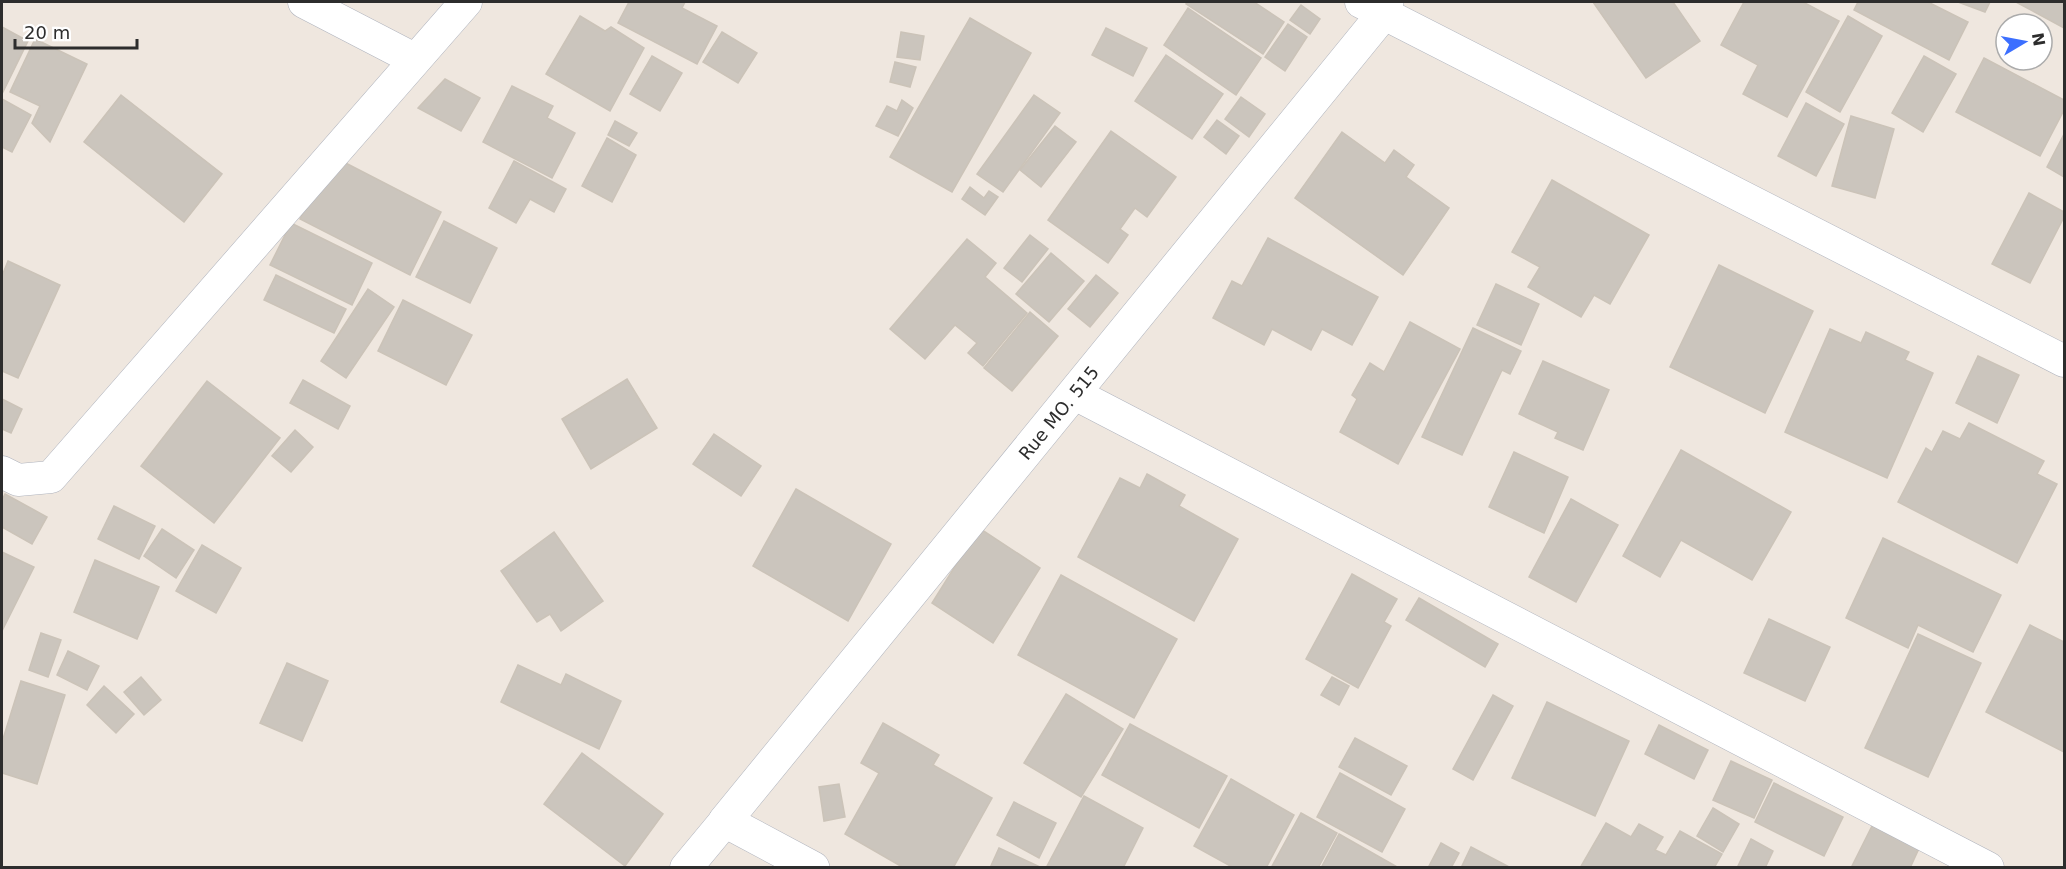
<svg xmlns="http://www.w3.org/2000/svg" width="2066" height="869" font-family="'DejaVu Sans',sans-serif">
  <rect width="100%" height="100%" fill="#efe7df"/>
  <g fill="#cbc5bd" stroke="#cbc3b8" stroke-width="1.5">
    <path d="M629 2H685L682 8 717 26 697 64 618 23Z"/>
    <path d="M1188 2H1254L1284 22 1263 54 1186 4Z"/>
    <path d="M1593 2H1673L1700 41 1646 78Z"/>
    <path d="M1744 2H1803L1839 21 1787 117 1743 94 1758 65 1721 45Z"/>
    <path d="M1858 2H1928L1968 22 1949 60 1854 10Z"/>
    <path d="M1958 2H1990L1985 12Z"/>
    <path d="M2016 2H2064V28Z"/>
    <path d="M1301 5 1320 19 1310 34 1290 20Z"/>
    <path d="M1188 8 1261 58 1236 95 1164 45Z"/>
    <path d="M580 16 605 31 611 27 644 48 610 111 546 74Z"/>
    <path d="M1848 16 1882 36 1840 112 1806 92Z"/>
    <path d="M970 18 1031 53 952 192 890 157Z"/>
    <path d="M1288 24 1307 37 1285 71 1265 57Z"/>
    <path d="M2 27 28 41 2 94Z"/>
    <path d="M1106 28 1147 48 1133 76 1092 55Z"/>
    <path d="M722 32 757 53 738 83 703 62Z"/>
    <path d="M901 32 924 36 920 60 897 57Z"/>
    <path d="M35 39 87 64 50 142 32 123 40 106 10 92Z"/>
    <path d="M1166 55 1223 94 1192 139 1135 101Z"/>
    <path d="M652 56 682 73 660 111 630 94Z"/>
    <path d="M1924 56 1956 74 1923 132 1892 113Z"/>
    <path d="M1984 58 2064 100V110L2040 156 1956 112Z"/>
    <path d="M895 62 916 67 910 87 890 82Z"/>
    <path d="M445 79 480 98 461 131 418 108Z"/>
    <path d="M512 86 553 106 547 118 575 133 552 178 483 142Z"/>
    <path d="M121 95 222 174 184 222 84 142Z"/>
    <path d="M1034 95 1060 113 1003 192 977 174Z"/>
    <path d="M1241 97 1265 114 1249 137 1225 119Z"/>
    <path d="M2 99 31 115 12 152 2 147Z"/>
    <path d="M902 100 913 108 898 136 876 126 887 106 897 111Z"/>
    <path d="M1806 103 1844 124 1816 176 1778 156Z"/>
    <path d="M1851 116 1894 129 1875 198 1832 186Z"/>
    <path d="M1217 120 1239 136 1226 154 1204 137Z"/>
    <path d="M615 121 637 133 629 146 608 135Z"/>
    <path d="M1055 126 1076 142 1041 187 1020 170Z"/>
    <path d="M1111 131 1176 177 1147 217 1135 208 1120 229 1128 235 1108 263 1048 220Z"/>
    <path d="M1342 132 1385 163 1394 150 1414 165 1406 177 1449 208 1403 275 1295 198Z"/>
    <path d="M2064 134V177L2047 167Z"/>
    <path d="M607 138 636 155 612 202 582 186Z"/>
    <path d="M332 156 441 212 410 275 300 219Z"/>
    <path d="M514 161 566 189 554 212 530 199 516 223 489 208Z"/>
    <path d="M1552 180 1649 235 1610 304 1594 295 1581 317 1528 287 1540 267 1512 252Z"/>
    <path d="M970 187 984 198 989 191 998 197 985 215 962 199Z"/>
    <path d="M2029 193 2064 212V217L2030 283 1992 264Z"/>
    <path d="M444 221 497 248 470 303 416 277Z"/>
    <path d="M291 223 372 263 352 305 270 265Z"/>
    <path d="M1030 235 1048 249 1022 282 1004 268Z"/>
    <path d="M1268 238 1378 297 1352 345 1322 329 1311 350 1272 329 1264 345 1213 318 1232 281 1242 286Z"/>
    <path d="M967 239 996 263 985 277 1027 313 983 366 968 353 977 343 955 325 925 359 890 329Z"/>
    <path d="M1051 253 1084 281 1049 322 1016 294Z"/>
    <path d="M8 261 60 285 18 378 2 371V276Z"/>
    <path d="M1719 265 1813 311 1765 413 1670 367Z"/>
    <path d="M276 275 346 309 334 333 264 300Z"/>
    <path d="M1096 275 1118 293 1090 327 1068 309Z"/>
    <path d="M1496 284 1539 304 1521 345 1477 325Z"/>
    <path d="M368 289 394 307 346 378 321 361Z"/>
    <path d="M403 300 472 335 446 385 378 351Z"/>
    <path d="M1030 312 1058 336 1012 391 984 368Z"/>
    <path d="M1410 322 1460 349 1398 464 1340 432 1357 399 1352 395 1370 363 1384 372Z"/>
    <path d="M1473 328 1521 351 1510 374 1502 370 1462 455 1422 437Z"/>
    <path d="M1830 329 1861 343 1866 332 1909 352 1905 360 1933 373 1887 478 1785 432Z"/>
    <path d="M1978 356 2019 375 1997 423 1956 403Z"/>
    <path d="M1543 361 1609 390 1583 450 1555 438 1558 432 1519 414Z"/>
    <path d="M627 379 657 428 591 469 562 419Z"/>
    <path d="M303 380 350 406 338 429 290 403Z"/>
    <path d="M207 381 280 438 214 523 141 466Z"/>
    <path d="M2 399 22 409 11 433 2 429Z"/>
    <path d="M1969 423 2044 461 2037 474 2057 484 2017 563 1898 502 1926 448 1932 452 1943 431 1960 439Z"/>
    <path d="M295 430 313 447 291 472 272 456Z"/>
    <path d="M714 434 761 466 741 496 693 464Z"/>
    <path d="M1681 450 1791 512 1752 580 1681 540 1660 577 1623 556Z"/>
    <path d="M1514 452 1568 477 1544 533 1489 507Z"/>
    <path d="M1147 474 1185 495 1179 506 1238 539 1194 621 1078 557 1120 478 1140 488Z"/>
    <path d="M796 489 891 544 848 621 753 566Z"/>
    <path d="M5 494 47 517 32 544 2 527V500Z"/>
    <path d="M1571 499 1618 525 1576 602 1529 577Z"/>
    <path d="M114 506 155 526 139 559 98 539Z"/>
    <path d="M979 528 1040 568 993 643 932 603Z"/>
    <path d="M162 529 194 550 176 578 144 556Z"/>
    <path d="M554 532 603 601 561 631 550 614 537 622 501 571Z"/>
    <path d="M1883 538 2001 595 1973 652 1918 625 1908 648 1846 618Z"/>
    <path d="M202 545 241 568 216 613 176 591Z"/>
    <path d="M2 552 34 567 2 631Z"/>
    <path d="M95 560 159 587 137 639 74 612Z"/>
    <path d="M1352 574 1397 599 1384 622 1391 626 1358 688 1306 659Z"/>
    <path d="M1061 575 1177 639 1134 718 1018 655Z"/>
    <path d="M1419 598 1498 644 1485 667 1406 620Z"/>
    <path d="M1769 619 1830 647 1805 701 1744 673Z"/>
    <path d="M2030 625 2064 642V752L1986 712Z"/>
    <path d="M41 633 61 640 48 677 29 670Z"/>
    <path d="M1918 634 1981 663 1928 777 1865 748Z"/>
    <path d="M68 651 99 666 87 690 57 675Z"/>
    <path d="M287 663 328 681 302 741 260 723Z"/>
    <path d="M518 665 561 685 566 674 621 701 599 749 501 702Z"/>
    <path d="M141 677 161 700 144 715 124 692Z"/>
    <path d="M1332 677 1349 686 1339 705 1321 695Z"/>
    <path d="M21 681 65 695 37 784 2 773V742Z"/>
    <path d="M104 686 134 714 116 733 87 705Z"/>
    <path d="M1066 694 1123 729 1081 797 1024 763Z"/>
    <path d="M1493 695 1513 706 1473 780 1453 769Z"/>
    <path d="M1547 702 1629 741 1595 816 1512 778Z"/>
    <path d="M883 723 939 755 933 765 992 798 953 868H904L845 834 879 773 861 763Z"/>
    <path d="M1130 724 1227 776 1199 828 1102 775Z"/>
    <path d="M1659 725 1708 750 1694 779 1645 754Z"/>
    <path d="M1355 738 1407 766 1391 795 1339 767Z"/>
    <path d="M582 753 663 814 625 866 544 804Z"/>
    <path d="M1731 761 1772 780 1754 818 1713 800Z"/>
    <path d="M1340 773 1405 809 1382 852 1317 817Z"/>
    <path d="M1231 779 1294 815 1266 868H1234L1194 846Z"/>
    <path d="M1774 783 1843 817 1824 856 1755 822Z"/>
    <path d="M839 784 845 817 824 821 819 787Z"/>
    <path d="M1084 796 1143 828 1123 868H1046Z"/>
    <path d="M1014 802 1056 823 1039 858 997 835Z"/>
    <path d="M1713 808 1739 824 1723 852 1697 836Z"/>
    <path d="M1301 813 1337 833 1318 868H1271Z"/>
    <path d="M1875 820 1921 844 1910 868H1851Z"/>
    <path d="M1606 823 1631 837 1639 824 1663 837 1655 850 1666 855 1680 831 1722 854 1714 868H1580Z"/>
    <path d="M1339 834 1399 868H1321Z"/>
    <path d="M1751 839 1773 851 1765 868H1737Z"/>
    <path d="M1441 843 1459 853 1451 868H1428Z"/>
    <path d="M1471 847 1511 868H1461Z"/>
    <path d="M999 848 1040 867V868H990Z"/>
  </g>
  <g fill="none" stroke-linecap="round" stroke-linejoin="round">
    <g stroke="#afb3bd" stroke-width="33">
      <g id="minor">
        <path d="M304 2 414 59"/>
        <path d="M1361 2 2064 361"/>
        <path d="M1075 394 1988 868"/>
        <path d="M2 472 18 480 51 477 466 2"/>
        <path d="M686 868 725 821"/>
      </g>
    </g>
    <g stroke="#afb3bd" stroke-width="34">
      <g id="tertiary">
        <path id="s1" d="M813 868 725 821 1384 13 1387 2"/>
      </g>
    </g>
    <use href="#minor" stroke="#fff" stroke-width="32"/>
    <use href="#tertiary" stroke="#fff" stroke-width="33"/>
  </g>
  <g text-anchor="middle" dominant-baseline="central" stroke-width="4.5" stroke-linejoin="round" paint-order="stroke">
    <g font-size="18" fill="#2d2d2d" stroke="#fff">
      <text stroke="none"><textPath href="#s1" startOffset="627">Rue MO. 515</textPath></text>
    </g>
  </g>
  <rect width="2066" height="869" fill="none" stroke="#2d2d2d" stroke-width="6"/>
  <g transform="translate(2024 42) rotate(80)"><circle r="28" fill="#ffffff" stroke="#ababab" stroke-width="1.5"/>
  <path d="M0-4.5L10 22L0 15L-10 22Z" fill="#3c6fff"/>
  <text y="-9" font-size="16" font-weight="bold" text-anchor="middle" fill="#2d2d2d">N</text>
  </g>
  <path d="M15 39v9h122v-9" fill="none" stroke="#2d2d2d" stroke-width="3"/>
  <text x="24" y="39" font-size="18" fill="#2d2d2d" stroke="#ffffff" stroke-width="4.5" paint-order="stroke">20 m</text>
</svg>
